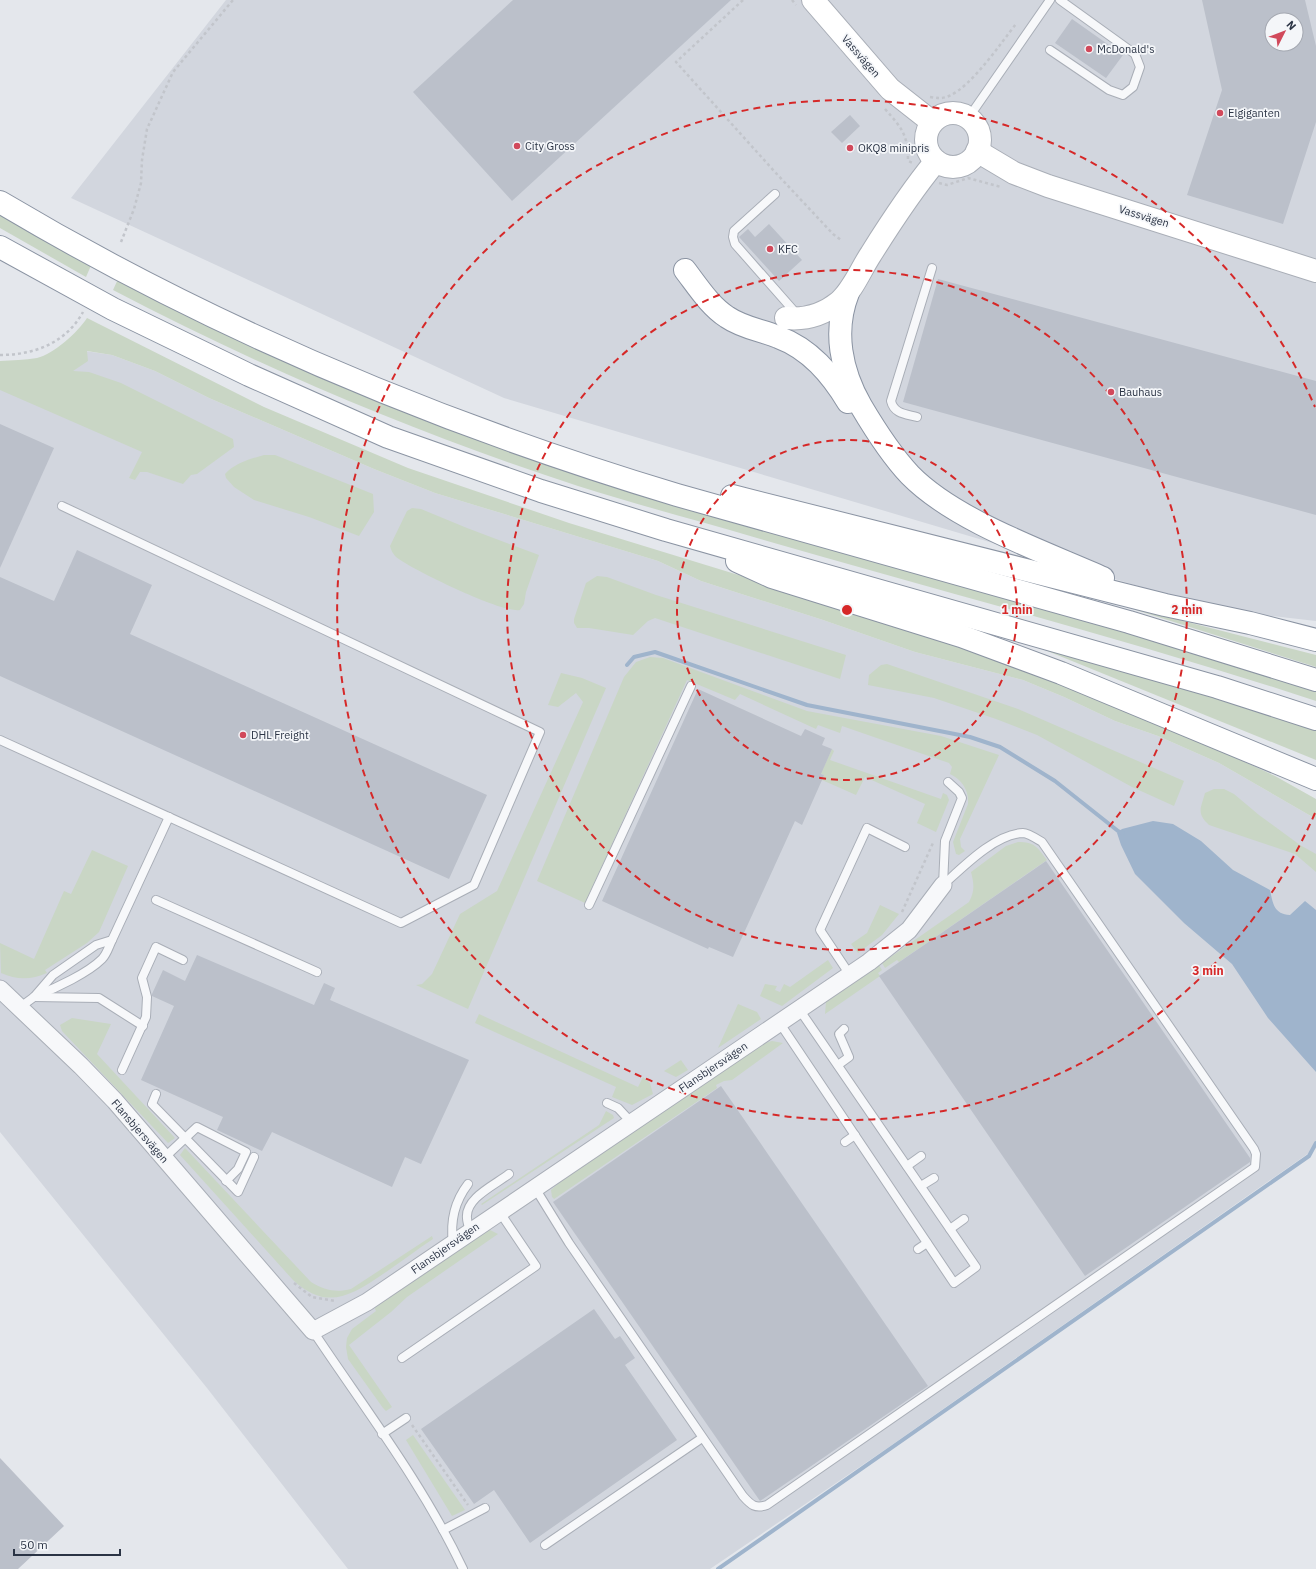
<svg xmlns="http://www.w3.org/2000/svg" width="1316" height="1569" font-family="'IBM Plex Sans',sans-serif">
  <rect width="100%" height="100%" fill="#e4e7ec"/>
  <g fill="#d2d6de" fill-rule="evenodd">
    <path d="M226 0H1316V621L1219 610 504 398 71 198ZM1272 20H1296V44H1272Z"/>
    <path d="M78 350 112 355 155 371 209 398 374 469 435 493 658 561 701 581 823 620 915 652 1023 680 1064 697 1115 721 1158 736 1219 763 1316 819V1148L886 1449 710 1569H348L207 1388 0 1132V373Z"/>
  </g>
  <g fill="#c9d6c5">
    <path d="M0 210 93 261 86 277 0 228Z"/>
    <path d="M119 277 340 381 1316 685V701C1131 640 943 592 757 538 697 520 637 505 578 486 418 434 262 368 113 290Z"/>
    <path d="M87 318 264 407 408 468 569 523 758 581 1005 661 1219 750 1275 776 1316 799V819L1219 763 1158 736 1115 721 1064 697 1023 680 915 652 823 620 701 581 658 561 435 493 374 469 209 398 155 371 112 355 87 351 88 361 73 371 89 372 121 383 233 439 234 447 197 474 191 475 183 484 147 472H140L135 480 129 478 142 452 0 390V361C12 360 25 360 37 358 54 354 78 332 87 318Z"/>
    <path d="M264 455H275L373 494 374 512 359 536 309 517 254 500 234 487 226 478 225 474C235 463 250 459 264 455Z"/>
    <path d="M412 508 421 509 467 528 539 555 526 592 524 604 520 610C503 614 411 569 396 557 393 554 391 550 390 546L407 511Z"/>
    <path d="M597 576 607 577 656 595 846 655 840 679 655 618 648 621 633 635 589 628H577L574 623V619L586 583Z"/>
    <path d="M1117 604 1316 655V667Z"/>
    <path d="M998 631 1316 727V760Z"/>
    <path d="M650 657 663 658 807 711 941 736 999 755 960 839 961 847 965 851 959 855 956 854 953 842 968 804C969 790 962 780 950 774L952 767 949 763 842 726 840 733 818 725 816 729 740 694 735 700 687 680 585 903 537 881 624 677 636 662Z"/>
    <path d="M887 664 1018 709 1184 781 1174 806 1132 787 1037 735 996 719 934 698 868 685 869 675 881 665Z"/>
    <path d="M561 673 582 678 606 688 468 1009 416 985 422 984 432 974 460 914 497 891 583 702 576 693 558 707 548 705Z"/>
    <path d="M832 749 834 751 830 760 941 799 943 793 947 795 949 800 936 832 917 823 925 804 865 777 856 795 822 780 824 775 818 772 822 771Z"/>
    <path d="M1214 789H1224L1234 794 1259 815 1300 845 1316 854V872L1295 854 1209 825C1196 813 1201 808 1205 793Z"/>
    <path d="M1018 842C1035 842 1037 847 1047 860L899 962 897 960 885 968 882 963 969 902C975 891 974 884 971 872L1006 846Z"/>
    <path d="M92 850 128 866 99 932 87 943 45 970 47 973C31 980 17 980 1 973L0 943 34 959 64 891 71 894Z"/>
    <path d="M880 905 899 914 882 935 858 953 851 944 867 933Z"/>
    <path d="M828 960 833 968 782 1006 760 996 765 984 777 986 775 990 780 992 784 984 790 987Z"/>
    <path d="M879 965 882 970 878 973 880 976 825 1014 826 1002Z"/>
    <path d="M738 1004 757 1012 761 1019 718 1048Z"/>
    <path d="M479 1014 638 1087 643 1077 650 1083 653 1094 632 1105 612 1097 616 1087 475 1023Z"/>
    <path d="M72 1018 111 1024 97 1054 175 1138 168 1143 62 1031 60 1025Z"/>
    <path d="M772 1041 783 1043 732 1080 724 1081 716 1085 717 1088 554 1199 552 1197 551 1190 562 1180 765 1043Z"/>
    <path d="M681 1060 688 1070 676 1077 664 1071Z"/>
    <path d="M606 1111 613 1115 614 1118 482 1205 481 1204 599 1125Z"/>
    <path d="M185 1148 311 1282C324 1290 336 1293 351 1289L432 1236 433 1239C416 1250 400 1263 383 1274 351 1296 326 1311 293 1280L180 1155Z"/>
    <path d="M490 1230 498 1234 407 1297 391 1312 349 1345 392 1407 386 1411 383 1408 348 1359 346 1347 347 1338 352 1329 376 1311 374 1307 485 1231Z"/>
    <path d="M413 1435 465 1510 452 1516 406 1440Z"/>
  </g>
  <path fill="#9fb4cc" d="M1153 821 1173 824 1201 841 1233 870 1270 890C1273 904 1274 914 1290 915L1305 901 1316 910V1072L1268 1018 1232 964 1184 923 1135 874 1121 845 1117 833 1122 829Z"/>
  <g fill="none" stroke-linecap="round" stroke-linejoin="round">
    <g stroke="#9fb4cc" stroke-width="4">
      <path d="M627 665 634 657 655 652 807 705 970 737 1000 747 1055 781 1118 831 1123 833"/>
      <path d="M718 1569 1309 1156 1316 1143"/>
    </g>
  </g>
  <g fill="#bbc0ca" fill-rule="evenodd">
    <path d="M513 0H731L512 201 413 92Z"/>
    <path d="M1202 0H1305L1316 46V122L1283 224 1187 195 1222 90ZM1272 20H1296V44H1272Z"/>
    <path d="M1072 19 1123 55 1106 78 1055 43Z"/>
    <path d="M850 115 860 126 842 143 831 132Z"/>
    <path d="M769 224 802 260 779 281 739 237 748 229 755 237Z"/>
    <path d="M938 279 1316 381V515L903 402Z"/>
    <path d="M0 424 54 448 0 568Z"/>
    <path d="M77 550 152 585 130 634 487 795 449 879 0 676V577L54 601Z"/>
    <path d="M698 689 801 736 805 729 825 738 822 745 832 749 821 774 824 775 822 780 802 825 795 821 733 957 709 947 708 949 602 901Z"/>
    <path d="M1046 861 1250 1158V1162L1085 1276 879 976Z"/>
    <path d="M197 955 314 1005 324 983 335 988 330 1000 469 1060 421 1164 405 1157 392 1187 272 1132 262 1151 217 1130 223 1117 141 1080 174 1006 152 996V994L163 970 185 981Z"/>
    <path d="M721 1086 928 1386 760 1501 553 1202Z"/>
    <path d="M594 1309 615 1339 620 1336 635 1358 625 1365 677 1440 530 1543 494 1490 474 1504 421 1429Z"/>
    <path d="M0 1458 64 1526 18 1569H0Z"/>
  </g>
  <g fill="none" stroke-linecap="round" stroke-linejoin="round">
    <g stroke="#a9aeb7" stroke-width="10">
      <g id="lane">
        <path d="M1050 50 1109 90 1123 95 1133 87 1140 67 1135 54 1060 0"/>
        <path d="M969 117 1050 0"/>
        <path d="M775 194 734 231 733 237 735 244 794 311"/>
        <path d="M917 417C906 414 894 414 891 401L932 268"/>
        <path d="M0 740 401 923 474 885 540 732 62 506"/>
        <path d="M943 885 945 841 962 798 959 792 948 782"/>
        <path d="M156 900 317 972"/>
        <path d="M589 905 691 686"/>
        <path d="M850 975 820 930 867 828 905 847"/>
        <path d="M38 995C56 988 88 973 102 959 107 954 109 946 112 940"/>
        <path d="M34 997 99 998 143 1026"/>
        <path d="M19 1008 34 997 53 975 96 945 112 940 169 817"/>
        <path d="M779 1022 954 1283 976 1267 799 1009"/>
        <path d="M838 1065 849 1057 839 1034 844 1029"/>
        <path d="M122 1070 146 1017 147 997 142 978 156 947 183 960"/>
        <path d="M156 1094 152 1104 238 1192 254 1157"/>
        <path d="M607 1103 618 1108 631 1122"/>
        <path d="M845 1142 855 1135"/>
        <path d="M164 1158 197 1127 246 1152 238 1169 226 1181"/>
        <path d="M907 1166 921 1156"/>
        <path d="M921 1186 934 1178"/>
        <path d="M535 1188 569 1243 743 1496C751 1505 755 1509 767 1505L1255 1167 1256 1154 1254 1149 1042 842C1037 839 1028 833 1023 833 995 834 963 867 943 885"/>
        <path d="M950 1229 964 1219"/>
        <path d="M470 1231C469 1227 467 1222 467 1218 465 1198 495 1185 509 1174"/>
        <path d="M453 1243C450 1221 455 1201 468 1184"/>
        <path d="M918 1249 927 1243"/>
        <path d="M313 1331C365 1409 423 1484 463 1569"/>
        <path d="M402 1358 536 1266 499 1211"/>
        <path d="M382 1434 406 1418"/>
        <path d="M443 1530 485 1508"/>
        <path d="M545 1545 702 1438"/>
      </g>
    </g>
    <g stroke="#a9aeb7" stroke-width="19">
      <path id="street" d="M0 989 81 1066 115 1101 313 1331 367 1302 869 962 909 930 943 885"/>
    </g>
    <g stroke="#a9aeb7" stroke-width="24">
      <g id="secondary">
        <path d="M813 0 890 89 932 122"/>
        <circle cx="953" cy="140" r="27"/>
        <path d="M977 151 1014 173 1048 186 1316 271"/>
        <path d="M786 318C806 320 823 315 839 302 853 290 861 269 871 254 891 222 912 190 936 161"/>
      </g>
    </g>
    <g stroke="#8b94a3" stroke-width="24">
      <g id="highway">
        <path d="M0 202C213 329 441 424 677 495L1129 622 1316 680"/>
        <path d="M0 247 113 309 249 375 388 437 541 491 666 530 1217 687 1316 719"/>
        <path d="M685 270C698 287 710 306 727 317 743 328 761 330 778 337 810 349 831 374 848 402"/>
        <path d="M848 293C833 331 841 371 861 406 874 428 893 457 910 475 955 521 1045 552 1103 578"/>
        <path d="M732 496 1165 605 1250 623 1316 640"/>
        <path d="M737 561 772 577 961 636 1061 673 1316 779"/>
      </g>
    </g>
    <g stroke="#c2c5cb" stroke-width="2.5" stroke-dasharray="3 3" stroke-linecap="butt">
      <path d="M743 0 676 62 774 171 833 234 841 240"/>
      <path d="M792 0 796 5"/>
      <path d="M930 97C937 98 942 99 949 96 972 86 1000 44 1016 24"/>
      <path d="M885 109C902 128 908 135 908 161L913 163"/>
      <path d="M939 183 947 185 968 178 1001 187"/>
      <path d="M121 242 134 209 141 183 142 160 147 129 173 72 233 0"/>
      <path d="M0 355C34 355 66 343 83 312"/>
      <path d="M902 912 933 843"/>
      <path d="M294 1283 312 1297 335 1301"/>
      <path d="M412 1425 468 1505"/>
    </g>
    <use href="#lane" stroke="#f7f8fa" stroke-width="8"/>
    <use href="#street" stroke="#f7f8fa" stroke-width="17"/>
    <use href="#secondary" stroke="#fff" stroke-width="22"/>
    <use href="#highway" stroke="#fff" stroke-width="22"/>
  </g>
  <g fill="none" stroke="#d62828" stroke-width="2" stroke-dasharray="7 5">
    <circle cx="847" cy="610" r="170"/>
    <circle cx="847" cy="610" r="340"/>
    <path d="M1315 813A510 510 0 1 1 1315 407"/>
  </g>
  <g fill="#d1495b" stroke="#f4f6f9" stroke-width="1.5">
    <circle cx="1089" cy="49" r="4"/>
    <circle cx="1220" cy="113" r="4"/>
    <circle cx="517" cy="146" r="4"/>
    <circle cx="850" cy="148" r="4"/>
    <circle cx="770" cy="249" r="4"/>
    <circle cx="1111" cy="392" r="4"/>
    <circle cx="243" cy="735" r="4"/>
  </g>
  <g text-anchor="middle" dominant-baseline="central" stroke-width="3.5" stroke-linejoin="round" paint-order="stroke">
    <g font-size="11" fill="#2b3445" stroke="#f4f6f9" text-anchor="start">
      <text x="1097" y="49">McDonald's</text>
      <text x="1228" y="113">Elgiganten</text>
      <text x="525" y="146">City Gross</text>
      <text x="858" y="148">OKQ8 minipris</text>
      <text x="778" y="249">KFC</text>
      <text x="1119" y="392">Bauhaus</text>
      <text x="251" y="735">DHL Freight</text>
    </g>
    <g font-size="11" fill="#2b3445" stroke="#f4f6f9">
      <text transform="translate(861 56) rotate(49)">Vassvägen</text>
      <text transform="translate(1144 216) rotate(17)">Vassvägen</text>
      <text transform="translate(713 1067) rotate(-34)">Flansbjersvägen</text>
      <text transform="translate(140 1131) rotate(49)">Flansbjersvägen</text>
      <text transform="translate(445 1248) rotate(-35)">Flansbjersvägen</text>
    </g>
  </g>
  <circle cx="847" cy="610" r="6" fill="#d62828" stroke="#f4f6f9" stroke-width="2"/>
  <g font-size="12" text-anchor="middle" font-weight="bold" fill="#d62828" stroke="#f4f6f9" stroke-width="3.5" stroke-linejoin="round" paint-order="stroke">
    <text x="1017" y="614">1 min</text>
    <text x="1187" y="614">2 min</text>
    <text x="1208" y="975">3 min</text>
  </g>
  <g transform="translate(1284 32) rotate(48)"><circle r="19" fill="#f4f6f9" stroke="#a4a8b1"/>
  <path d="M0-3L7 15L0 10L-7 15Z" fill="#d1495b"/>
  <text y="-6" font-size="11" font-weight="bold" text-anchor="middle" fill="#2b3445">N</text>
  </g>
  <path d="M14 1549v6h106v-6" fill="none" stroke="#2b3445" stroke-width="2"/>
  <text x="20" y="1549" font-size="12" fill="#2b3445" stroke="#f4f6f9" stroke-width="3" paint-order="stroke">50 m</text>
</svg>
